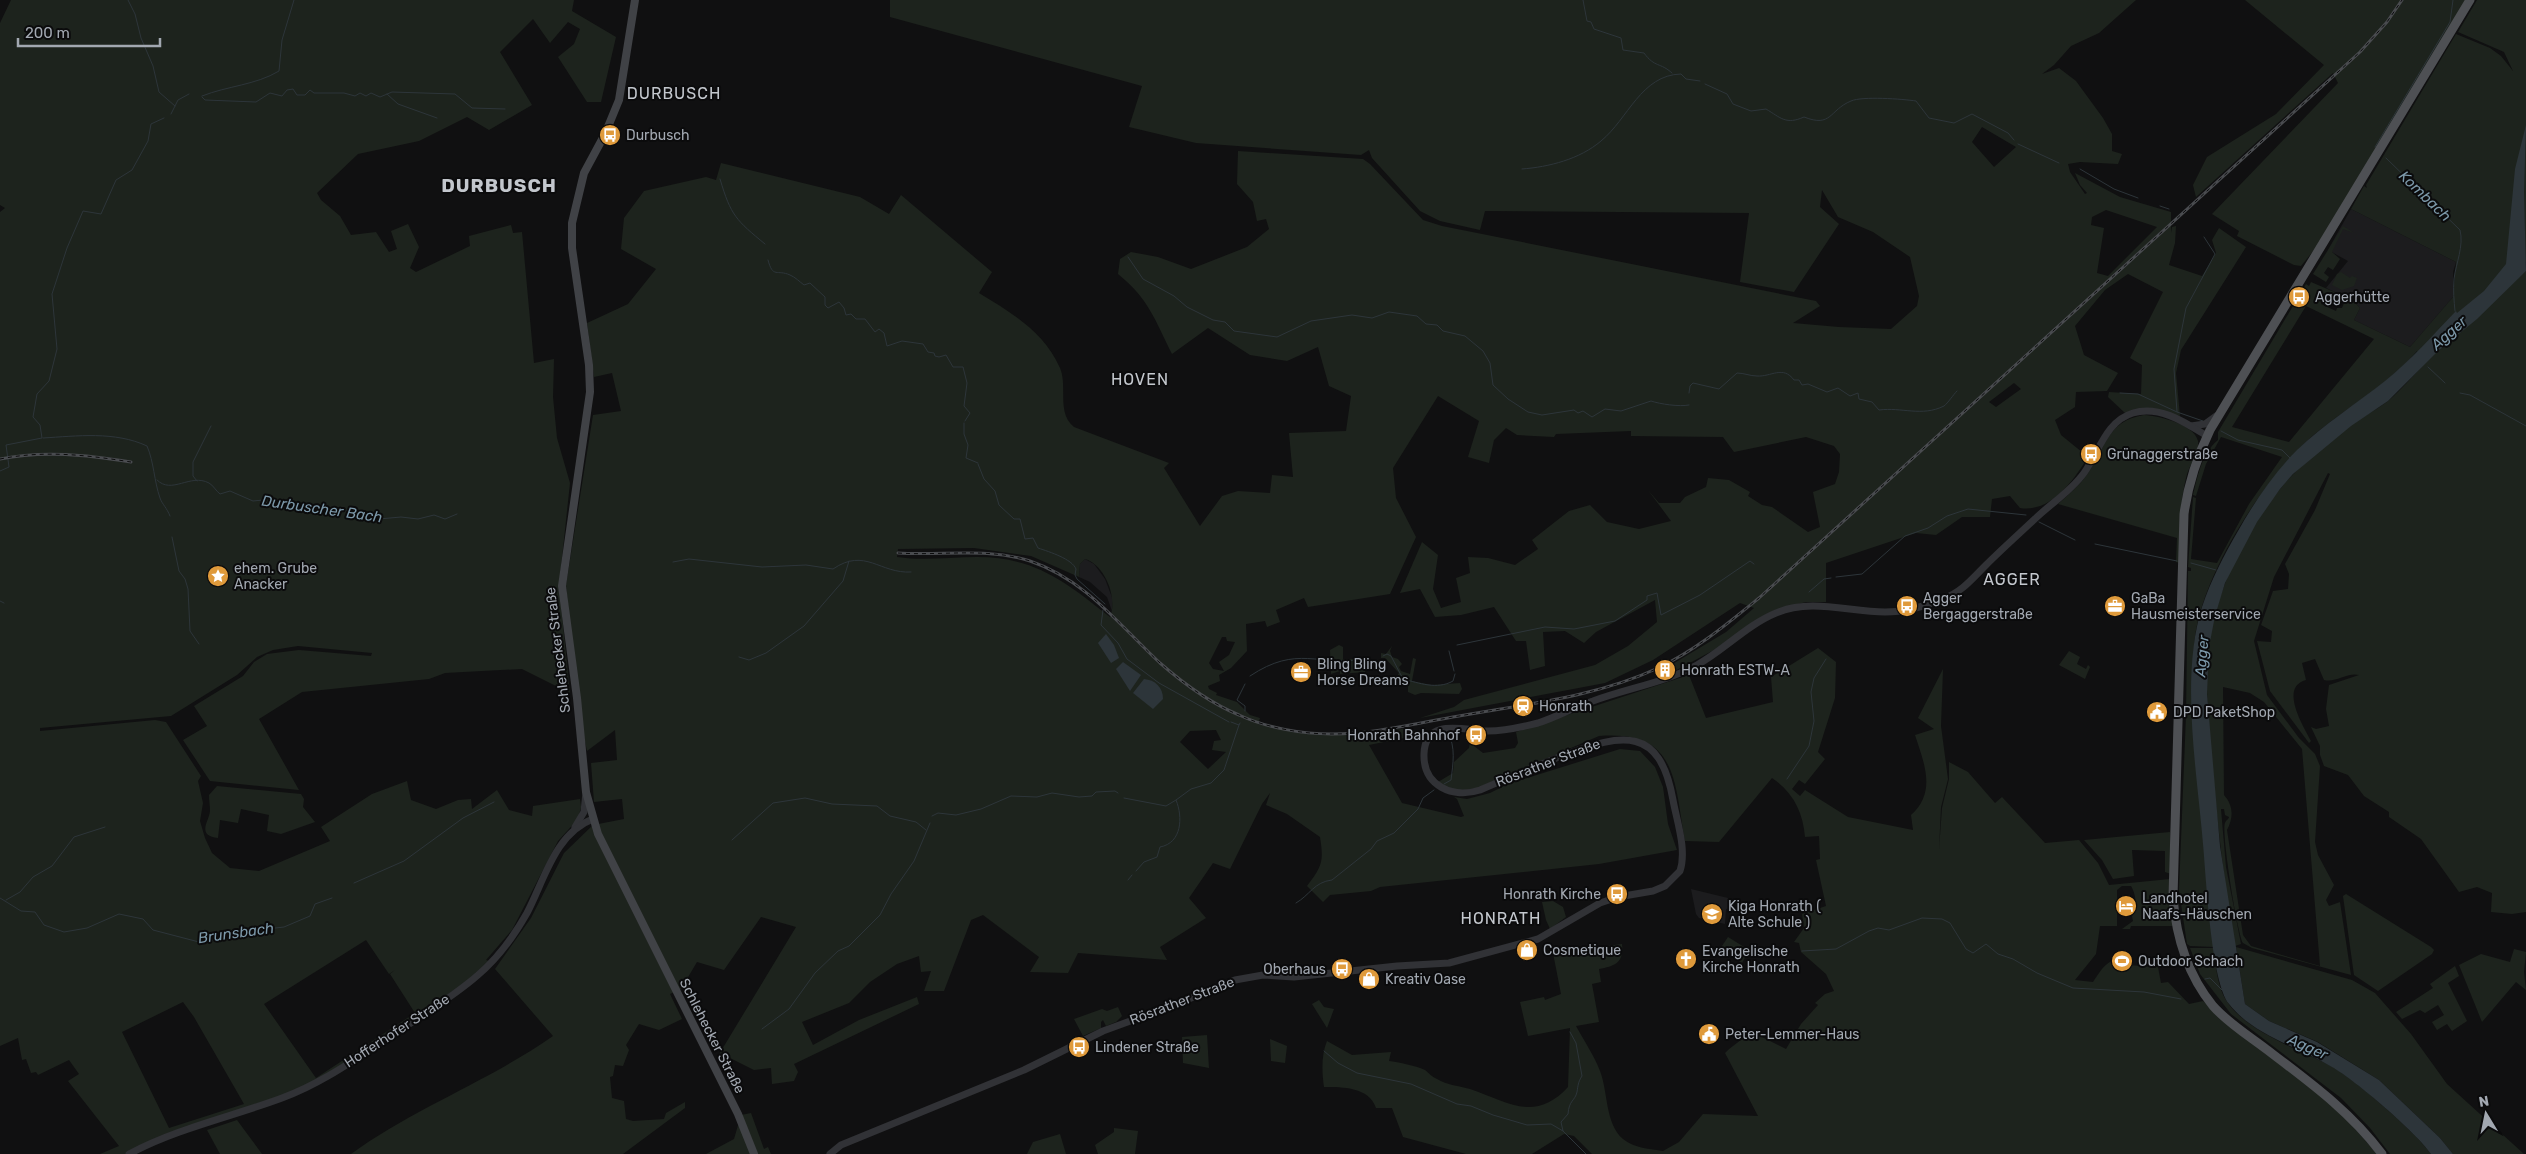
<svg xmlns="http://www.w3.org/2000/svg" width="2526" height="1154" font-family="Rubik,sans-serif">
  <rect width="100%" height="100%" fill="#101011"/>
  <g fill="#1c1c1e">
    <path d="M2351 209 2456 262 2453 272V297L2410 347 2354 320 2360 308 2352 300 2326 288 2348 261 2328 250Z"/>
    <path d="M1085 559 1094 564 1105 579 1113 600 1112 611 1107 597 1090 582 1079 577 1080 564Z"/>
    <path d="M1691 889 1728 898 1731 908 1726 909 1725 924 1699 918 1696 914Z"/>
  </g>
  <g fill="#1d231d" fill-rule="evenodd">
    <path d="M11 0H574L572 11 616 37 601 102H587L558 57 574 44 580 29 568 22 550 43 533 19 500 52 532 105 489 130 467 117 419 141 358 154 317 193 321 200 340 216 351 235 376 232 389 252 397 249 391 231 408 224 419 247 410 268 416 272 470 246 469 236 511 225 513 233 522 232 534 363 554 359 553 397 557 438 570 483 559 586 570 693 522 669 445 673 429 679 302 692 259 719 299 790 210 781 183 740 207 726 194 706 243 676 254 662 267 654 299 650 371 656 372 653 298 646 273 650 257 657 237 675 171 716 40 728V731L155 720 166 722 201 776 198 781 203 803 200 821 205 838 212 853 230 868 259 871 330 841 321 827 372 794 407 781 411 800 436 809 458 800 471 799 472 809 497 790 509 810 532 816 533 806 580 799 581 807 578 819 558 841 512 930 486 960 489 961 462 985 317 1081 283 1095 145 1143 125 1154H100L119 1146 68 1081 79 1074 69 1060 38 1075 36 1072 31 1073 26 1059 22 1060 18 1038 0 1046V212L5 208 0 205V23ZM366 940 389 974 395 970 390 974 415 1013 316 1078 264 1004ZM183 1002 194 1017 244 1104 169 1128 122 1032Z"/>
    <path d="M890 0H2136L2099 33 2071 46 2054 65 2042 74 2059 68 2076 81 2103 118 2112 134V151L2122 154 2118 164 2080 162 2068 164 2070 172 2085 194 2087 193 2080 185 2075 173 2120 197 2171 212V233L2172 227 2176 226 2175 243 2169 265 2202 276 2216 253 2212 240 2219 228 2246 247 2181 350 2176 373 2180 416 2146 408 2125 413 2108 397 2109 392 2141 394 2142 365 2130 358 2163 292 2128 274 2105 290 2075 326 2084 355 2118 373 2107 391 2076 392 2075 407 2055 420 2061 435 2088 457C2074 480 2051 513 2020 508L2010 496 1992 499 1990 517H1962L1936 535 1916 533 1826 563V602H1806L1775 610 1725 644 1673 672 1671 665 1726 632 1754 608 1740 603 1653 660 1605 683 1420 718 1454 707 1464 700 1595 665 1628 646 1657 622 1655 600 1596 632 1584 643 1565 631 1543 632 1545 666 1530 670 1526 641H1516L1494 607 1461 615 1435 617 1420 589 1400 593 1422 542 1438 555 1433 589 1441 608 1461 602 1456 578 1470 573 1468 557 1488 558 1515 565 1538 549 1532 540 1569 511 1590 505 1607 522 1639 529 1671 521 1648 490 1659 503H1680L1685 497 1706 487 1708 478 1729 480 1750 492 1748 496 1762 505 1772 507 1808 532 1820 527 1813 492 1835 484 1839 472 1840 454 1834 446 1806 437 1734 452 1723 437 1631 436V431L1556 434 1554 437 1517 435 1506 428 1494 440 1489 463 1468 457 1479 421 1438 396 1393 468 1396 498 1416 537 1390 594 1308 607 1304 598 1276 610 1280 622 1267 627 1265 621 1246 624 1247 651 1231 668 1219 675 1220 681 1208 686 1209 689 1217 693 1216 695 1237 702 1250 715 1260 718 1258 724C1317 738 1351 735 1410 728L1419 735 1369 745 1402 803 1461 817 1464 816 1457 799 1454 797 1467 799 1490 793 1508 784 1620 749 1640 751 1655 767 1663 787 1668 824 1677 850 1599 864 1380 887 1371 891 1330 895 1323 902 1307 886C1322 866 1324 862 1320 837L1287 814 1266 805 1270 793 1262 804 1230 869 1213 863 1189 898 1206 918 1160 947 1167 960 1078 953 1068 973 1030 972 1039 957 983 915 971 920 944 991H924L931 971 921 972 919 956 897 964 870 982 849 1003 802 1022 813 1045 859 1020 917 997 919 1004 794 1064 798 1072 794 1081 772 1084 771 1068 754 1070 722 1054 718 1056 796 927 761 917 724 970 697 962 681 989 670 994 682 1019 659 1030 639 1024 626 1045 629 1050 623 1066 615 1065 613 1076 610 1077 612 1098 624 1101 626 1119 633 1121 664 1119 666 1113 685 1102V1108L623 1154H351C414 1108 489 1081 553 1036L495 969 531 918 564 853 593 825 624 819 622 799 594 802 591 763 617 760 615 730 587 751 579 713 566 585 593 415 621 411 612 373 594 377 587 323 628 304 656 269 621 249 624 218 644 191 706 177 716 180 721 163 860 197 889 214 901 195 992 272 979 293C1012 313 1044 332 1060 368 1068 387 1056 412 1074 427L1169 463 1164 468 1200 526 1222 496 1238 491 1270 493 1272 475 1293 477 1289 433 1346 431 1351 396 1329 386 1318 347 1287 361 1250 355 1208 328 1172 354C1155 320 1149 299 1118 274L1120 259 1131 252 1158 257 1191 269 1247 247 1269 229 1266 219 1257 221 1253 202 1237 184 1238 151 1363 159 1370 164 1423 220 1442 226 1816 301 1820 306 1793 323 1839 327 1891 329 1917 306 1919 296 1910 257 1873 232 1838 217 1822 190 1820 207 1839 224 1794 292 1740 282 1749 213 1485 211 1480 230 1440 221 1420 211 1372 158 1369 150 1361 155 1196 143 1129 127 1142 86 890 17ZM1982 127 2016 147 1994 167 1972 142ZM2106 210 2157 227 2108 276 2097 273 2104 228 2091 225 2092 217ZM2014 383 2021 389 1996 407 1989 402ZM974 548 1031 556 1079 577 1080 564 1085 559C1105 565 1118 598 1110 617 1067 583 1036 557 977 557 951 557 923 561 897 557L898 549ZM1222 637H1226L1227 641 1235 642 1229 655 1219 662 1224 671 1213 669 1209 663ZM1216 730 1221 740 1214 741 1212 750 1226 752 1208 769 1180 742 1190 731Z"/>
    <path d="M2245 0H2467L2319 244 2301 266 2294 265 2237 236 2239 231 2212 214 2338 83 2333 73 2196 197 2193 185 2207 157 2276 114 2324 65Z"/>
    <path d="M2477 0H2526V261L2524 264 2525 214 2522 274 2526 271V912L2512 914 2491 912 2492 893 2477 887 2459 892 2421 839 2389 817V812L2364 796 2348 775 2324 766 2320 755V746L2311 727 2316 729 2329 726 2326 709 2329 685 2359 675C2347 672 2336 683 2324 680L2315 659 2302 663 2306 680C2279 687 2303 726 2311 741L2309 743 2270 691 2257 641 2271 642 2272 631 2261 625 2273 591 2288 589 2289 574 2285 564 2315 510 2330 474 2328 473 2274 577 2254 641 2267 695 2299 738 2315 754 2320 766 2315 842 2318 855 2334 885 2326 900 2329 906 2340 902 2351 975 2252 948 2243 943C2237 932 2221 831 2225 823 2226 820 2229 819 2229 817L2225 815 2224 809H2221L2226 867 2241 944 2235 946 2233 936C2224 882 2218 828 2213 774 2210 740 2206 706 2207 672 2208 606 2239 540 2280 489 2299 465 2326 445 2350 426 2362 417 2376 410 2388 401 2401 390 2413 376 2425 363L2417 351C2383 392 2331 414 2295 453 2253 497 2203 577 2195 637 2189 689 2195 740 2200 792 2204 844 2207 895 2214 947L2190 946 2187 944 2179 890 2186 715 2188 571H2191V568L2188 567 2193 497 2196 498 2191 559 2217 563 2249 504 2282 457 2221 437 2206 464 2196 496 2193 495C2198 475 2202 453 2218 440V432L2306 284 2309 286 2311 282 2339 294 2332 305 2328 303 2331 297 2326 294 2321 304 2336 311 2337 308H2342L2344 303 2338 300 2341 295 2352 300 2360 308 2354 320 2410 347 2453 297 2456 262 2351 209 2364 186 2367 188 2366 185 2456 34 2490 48 2501 56 2513 71 2504 52 2458 32ZM2306 306 2374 339 2289 442 2232 427ZM2223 687 2250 693 2264 702 2302 749 2320 966 2251 946 2243 935 2227 830C2234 817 2233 805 2224 795Z"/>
    <path d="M2343 226 2354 233 2343 229 2332 252 2340 259 2333 270 2328 267 2324 273 2329 277 2326 282 2313 274Z"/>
    <path d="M2341 272 2350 278 2352 276 2357 278 2354 286 2342 290 2332 285 2337 274Z"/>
    <path d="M2144 415C2159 416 2194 424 2198 441 2200 452 2188 467 2186 478 2179 506 2181 535 2180 563L2176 562 2177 538 2058 504C2068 495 2078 487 2086 476 2106 449 2106 421 2144 415Z"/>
    <path d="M1339 645 1343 647V659H1358L1359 666 1366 668 1365 672 1340 674V671L1331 674 1330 650Z"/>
    <path d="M1392 646 1390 651 1392 657 1398 659 1402 664 1399 667 1401 671 1410 674 1413 658 1416 659 1412 681 1432 685 1460 683 1462 689 1459 694 1421 693 1415 695 1408 692V685L1397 676 1399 673 1385 658H1381V653L1386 654Z"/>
    <path d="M1818 648 1836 662 1835 698 1818 752 1825 759 1805 784 1799 780 1792 789 1800 796 1805 790 1848 817 1913 830 1911 815C1937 792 1924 763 1915 735L1934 729 1918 718 1943 669 1941 726 1948 779 1941 807 1939 850 1942 808 1949 779V762L1968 772 1995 803 2002 797 2045 843 2079 840 2098 863 2109 885 2170 879 2173 926H2131L2130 929H2122L2133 921 2132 916C2138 909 2136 894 2131 886H2122L2117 890V926H2100L2096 954 2075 980 2093 982C2103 967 2108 958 2126 958L2127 965 2158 967 2161 983 2168 982 2189 1004 2203 1001 2337 1108 2377 1154H1592L1574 1136 1564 1134 1532 1154H1466L1403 1137 1392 1108H1376C1369 1087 1343 1087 1324 1087 1322 1073 1321 1055 1327 1041L1352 1055 1391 1052 1389 1061C1398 1062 1417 1066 1425 1070 1429 1073 1432 1077 1437 1079 1447 1085 1459 1086 1470 1089 1508 1102 1535 1123 1568 1087L1570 1028 1528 1036 1520 1002 1544 997 1545 1000 1561 994 1553 953 1622 944C1624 962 1616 966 1599 969L1601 982 1592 984 1599 1022 1576 1026C1584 1041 1594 1055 1600 1071 1608 1091 1605 1124 1623 1139 1634 1148 1650 1149 1663 1151L1679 1142 1703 1114 1758 1116 1725 1053C1734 1044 1743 1040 1750 1031L1786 1049 1801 1024 1818 1005 1815 1003 1825 994 1834 991 1826 974 1801 952 1799 943 1794 942 1804 928 1802 914 1826 906 1816 860 1820 859 1819 836 1805 837C1803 812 1793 792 1772 778L1719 842 1685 841C1674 781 1678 730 1599 736L1477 788C1462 791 1451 792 1438 782L1453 773 1454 762 1469 748 1470 741H1473L1474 746 1483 753 1515 748 1518 743 1516 732 1689 675 1706 718 1773 702 1771 677Z"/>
    <path d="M2069 651 2080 657 2077 664 2086 669 2088 665 2090 667 2085 679 2059 665Z"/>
    <path d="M217 786 301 794 304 799 303 807 315 822 281 834 267 831 269 815 241 809 238 823 220 820 218 838C196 835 209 822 210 811 210 806 209 800 209 795Z"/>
    <path d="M2170 832 2171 874 2165 872V851L2132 850 2134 876 2113 879 2102 860 2084 840Z"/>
    <path d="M2346 894 2431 947 2434 950 2432 954 2378 991 2354 975 2343 896Z"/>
    <path d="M1553 901 1563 907 1566 917 1550 929 1546 920 1542 902Z"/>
    <path d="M1728 937 1749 950 1742 963 1720 949Z"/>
    <path d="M2236 947 2352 980 2375 993 2411 1034 2447 1084 2524 1154H2453L2440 1138 2379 1080 2318 1042 2269 1021 2245 1004Z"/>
    <path d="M2190 948H2214C2215 964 2218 990 2228 1003 2248 1032 2300 1050 2331 1066 2353 1078 2418 1134 2431 1154H2390L2370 1128 2341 1098 2231 1014 2200 974Z"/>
    <path d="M2514 949 2526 952 2524 972 2526 990 2516 982 2482 1022 2459 965 2481 954 2510 962Z"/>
    <path d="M2455 966 2459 976 2448 983 2467 1021 2452 1031 2447 1024 2437 1030 2432 1022 2444 1015 2438 1005 2425 1013 2420 1010 2402 1019 2396 1012 2433 988 2430 984Z"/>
    <path d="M1319 1000 1324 1007 1334 1009 1327 1028 1312 1004Z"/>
    <path d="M1118 1007 1122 1016 1116 1022 1106 1026 1103 1020 1101 1022V1028L1083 1036 1074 1019 1102 1009 1107 1011Z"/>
    <path d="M1207 1035 1209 1068 1183 1063 1182 1037Z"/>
    <path d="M1270 1039 1287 1046 1285 1063 1271 1061Z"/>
    <path d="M751 1113 764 1149 768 1147 771 1154H706L734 1139 741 1115Z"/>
    <path d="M237 1120 262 1154H220L207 1130Z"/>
    <path d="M1114 1128 1138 1131 1135 1154H1098L1095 1145 1114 1132Z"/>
    <path d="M1060 1134 1066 1154H1027L1033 1142Z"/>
  </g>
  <g fill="#2d353a">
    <path d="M2526 125 2524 192 2526 271 2477 319 2438 351 2388 401 2351 426 2293 474 2280 489 2257 522 2225 583 2215 616 2209 647 2207 694 2220 846 2245 1004 2269 1021 2317 1042 2379 1080 2440 1138 2453 1154H2431C2417 1133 2355 1080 2332 1067 2299 1047 2254 1036 2229 1004 2211 982 2206 876 2203 844 2197 771 2180 677 2202 607 2211 580 2224 555 2238 531 2255 501 2273 474 2297 450 2324 424 2356 404 2385 381 2411 360 2433 335 2456 311L2457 313 2484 291 2506 264 2515 169Z"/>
    <path d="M1106 634 1114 645 1119 658 1111 663 1098 643Z"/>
    <path d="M1123 662 1141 675 1130 691 1116 669Z"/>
    <path d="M1144 679C1155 680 1163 687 1163 699L1153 709 1133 693Z"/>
  </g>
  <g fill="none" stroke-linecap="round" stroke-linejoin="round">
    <g stroke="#2d353a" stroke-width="1">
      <path d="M128 0 135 14 141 38 153 66 159 92 175 106"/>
      <path d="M1583 0 1587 21 1591 22 1594 29 1621 38 1623 50 1644 53C1655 68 1660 62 1672 73"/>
      <path d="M1705 84 1727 94 1733 104 1751 111 1766 109C1781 118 1786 125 1804 117 1832 128 1829 110 1851 101 1862 96 1903 99 1916 101L1929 118 1954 123 1972 114 2008 133 2014 140"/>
      <path d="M387 94 398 104 437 118"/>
      <path d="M202 96C227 86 256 85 279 71L282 40 294 0"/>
      <path d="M202 97 205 100 256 102 270 93 282 96 287 90 293 89 297 95H305L310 90 314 93H344L355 96 360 93 366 96 371 93 380 97 392 92 455 94 472 108 505 109"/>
      <path d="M171 114 178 100 189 94"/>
      <path d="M2018 144 2059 163"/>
      <path d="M2375 147 2450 22 2453 0"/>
      <path d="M2386 158 2460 230C2464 246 2456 263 2454 279 2453 290 2454 301 2455 311"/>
      <path d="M1522 169C1549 167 1580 159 1601 141 1628 119 1641 75 1681 74L1686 79 1700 81"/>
      <path d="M2080 169 2114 189 2138 198"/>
      <path d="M720 179C731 216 736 220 765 244"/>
      <path d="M2160 206 2169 209"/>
      <path d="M1128 257 1143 279 1174 296 1187 307 1213 320 1225 322 1234 331 1277 337 1311 321 1352 315 1372 318 1389 312 1417 316 1426 324 1437 325 1443 331 1465 336 1483 351 1490 363 1493 385 1508 399 1528 412 1542 415 1574 410 1578 413 1583 411 1592 417 1605 409 1621 411 1651 401C1660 404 1679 407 1689 405"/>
      <path d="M768 260C773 279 777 269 790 275 795 277 800 282 804 285L810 283 825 297V305L828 308 839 302 844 308 846 315 851 314 856 319H865L875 332 879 329 884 333 887 346 902 341 923 344 928 352 934 353 935 356 939 357 946 355 953 367H963L967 383 964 406 970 413 965 421"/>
      <path d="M2428 367 2445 383"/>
      <path d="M1689 393 1690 386 1693 383 1719 389 1737 373C1744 373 1750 376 1757 376 1771 377 1783 365 1794 380H1799L1802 385 1808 384 1827 392 1838 388 1850 396 1858 393 1859 399 1872 402 1879 410C1902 407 1922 417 1944 406 1948 403 1953 395 1957 391"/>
      <path d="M2120 393 2138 394 2177 412"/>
      <path d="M2460 393 2470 395 2526 426"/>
      <path d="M2203 421 2177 412 2174 369 2186 308 2215 254 2204 237"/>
      <path d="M964 423V434L968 445 966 458 978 463"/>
      <path d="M2221 431 2238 440 2282 450 2291 459"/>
      <path d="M43 438C77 436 115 431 147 446 154 462 154 481 160 498 162 504 167 508 170 516"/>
      <path d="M978 464 984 479 995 491 999 505 1014 519H1020L1025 539 1033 538 1038 548C1050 552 1072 559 1076 569L1075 575 1077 579 1105 604"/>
      <path d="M0 471 9 467 6 445 42 438 40 425 33 417 37 394 49 381 57 349 52 294 67 248 83 211 101 214 116 180 132 170 148 141 151 124 164 118"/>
      <path d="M157 480C172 495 190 473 209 483 213 485 216 491 220 494L230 491 253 501 263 500 268 504 288 503 311 508 363 512 379 519 401 517 418 519 434 515 445 519 457 514"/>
      <path d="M197 481 193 476V462L211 426"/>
      <path d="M2039 522 2075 540"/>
      <path d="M172 537 179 571 185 579 188 589 190 631 199 644"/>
      <path d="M2095 544 2177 561"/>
      <path d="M673 562 689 559 762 567 806 565 833 569C865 547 880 574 911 572"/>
      <path d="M2191 563 2216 570"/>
      <path d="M1836 577 1862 574 1905 536 1928 528 1947 516 1968 509 2026 515"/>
      <path d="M1809 592 1824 579 1831 578"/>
      <path d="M0 601 4 603"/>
      <path d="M1103 610 1101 625 1118 643 1127 659 1159 683 1229 722"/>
      <path d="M1457 645 1545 627 1574 629 1615 621 1647 600V596L1657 593 1661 615 1700 595 1750 561 1754 564"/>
      <path d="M1449 651 1454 671"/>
      <path d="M1383 656 1387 654 1391 656 1403 679C1419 683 1437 690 1453 681L1455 674"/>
      <path d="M739 657 749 660 766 653 804 626 843 581 849 561"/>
      <path d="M1250 676C1298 644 1317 667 1367 659"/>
      <path d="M1245 711V706L1237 700 1245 684"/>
      <path d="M1231 722 1239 725 1240 723"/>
      <path d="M1787 779 1809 746 1814 721 1811 692 1814 678 1826 659"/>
      <path d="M1444 784 1451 780C1453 764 1456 747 1448 733"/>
      <path d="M1124 798 1166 806 1176 800"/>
      <path d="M932 816 938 813 956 815 981 809 1011 796 1037 797 1052 793 1079 797 1092 796 1096 792 1115 791 1118 793"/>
      <path d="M732 840 773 803 805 798 832 804 877 806 890 816 916 822 926 830"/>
      <path d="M1136 871 1144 862 1157 857 1160 847C1182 843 1183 817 1176 800L1191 789 1211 783 1224 770 1239 725"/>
      <path d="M1128 880 1132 875"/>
      <path d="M354 883 404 861 463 818 494 802"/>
      <path d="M0 898 21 911 35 912 44 925 64 932 87 928 119 914 143 919 153 930 199 942 243 936 258 930 284 927 310 916 315 904 332 898"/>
      <path d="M6 900 20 892 33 877 52 866 74 837 105 827"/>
      <path d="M1296 903C1310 895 1314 882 1332 880L1371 849 1377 841 1394 833 1418 809 1423 798 1434 790"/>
      <path d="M1802 951 1836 949 1869 931 1878 928 1889 930 1922 918 1942 919 1950 923 1966 949 1973 953 1986 944 1998 954 2013 959 2037 973 2073 988 2144 992 2181 999"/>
      <path d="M2205 979 2210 978 2222 990"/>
      <path d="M762 1029 789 1009 815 973 838 951 849 946 880 915 891 894 914 861 930 823"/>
      <path d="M1570 1032 1576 1043 1582 1076C1578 1082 1578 1086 1577 1092 1575 1101 1569 1100 1568 1114L1561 1122 1563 1131 1586 1154"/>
      <path d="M1324 1051 1338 1063 1357 1073 1411 1084 1457 1104 1471 1106 1493 1115 1527 1125 1551 1124 1563 1131"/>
    </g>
    <g stroke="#313236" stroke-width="7">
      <path d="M2191 426 2205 424 2216 416"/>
      <path d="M575 827 584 812 586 792"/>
      <path d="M129 1154C178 1128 231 1117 282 1098 323 1083 358 1057 394 1034 422 1015 452 998 478 975 498 958 514 936 527 913 544 881 555 833 593 819"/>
      <path d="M830 1154 841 1145 1024 1070 1103 1031 1174 1005 1235 980 1263 975 1294 977 1397 966 1449 963 1538 939 1600 903 1618 897 1653 891 1665 886 1680 871C1687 850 1677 822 1673 800 1660 726 1623 733 1564 755 1536 766 1508 778 1480 790 1453 799 1423 786 1424 754 1425 716 1466 731 1488 731 1505 731 1522 727 1538 723 1557 717 1574 707 1593 701 1628 688 1664 683 1697 665 1724 650 1747 625 1776 613 1811 598 1849 612 1885 612 1904 612 1926 606 1943 599 1962 592 1972 579 1986 565 2002 549 2020 533 2037 517 2053 502 2071 491 2084 473 2099 452 2106 421 2133 413 2160 405 2186 423 2207 436"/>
    </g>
    <path stroke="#404246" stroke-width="8" d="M635 0 619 100 605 134 584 173 572 223V248L589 365 590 392 562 586 577 698 586 792 598 834 738 1114 754 1154"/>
    <path stroke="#4e5054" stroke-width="9" d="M2382 1154C2350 1111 2308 1081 2266 1049 2249 1036 2228 1023 2213 1006 2187 974 2176 938 2173 897L2184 514C2188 484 2197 457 2210 430L2470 0"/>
    <g stroke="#494b4f" stroke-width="3">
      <g id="rail">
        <path d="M0 459C44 450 87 455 131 462"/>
        <path d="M898 553C942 556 987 547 1030 561 1086 580 1119 625 1160 663 1184 684 1210 703 1239 715 1267 728 1302 734 1332 734 1375 734 1417 723 1459 716 1526 704 1596 697 1658 668 1696 650 1727 624 1759 598L2360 52 2387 22 2402 0"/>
      </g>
    </g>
    <use href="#rail" stroke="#0b0b0c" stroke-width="1" stroke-dasharray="4" stroke-linecap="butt"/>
  </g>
  <defs>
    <g id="bus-disc" transform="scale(1.125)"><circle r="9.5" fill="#df9a3b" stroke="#0b0b0c"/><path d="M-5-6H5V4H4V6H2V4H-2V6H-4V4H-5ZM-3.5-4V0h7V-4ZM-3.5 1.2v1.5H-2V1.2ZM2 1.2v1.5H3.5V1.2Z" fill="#fff"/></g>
    <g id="sight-disc" transform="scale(1.125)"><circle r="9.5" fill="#df9a3b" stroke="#0b0b0c"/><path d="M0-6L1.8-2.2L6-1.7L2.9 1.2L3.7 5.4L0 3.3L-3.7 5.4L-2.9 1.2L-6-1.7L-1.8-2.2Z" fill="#fff"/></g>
    <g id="office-disc" transform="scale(1.125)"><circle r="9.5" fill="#df9a3b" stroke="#0b0b0c"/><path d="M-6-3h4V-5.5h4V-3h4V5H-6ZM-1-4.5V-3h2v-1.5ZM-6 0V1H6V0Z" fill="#fff"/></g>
    <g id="building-disc" transform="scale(1.125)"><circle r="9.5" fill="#df9a3b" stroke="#0b0b0c"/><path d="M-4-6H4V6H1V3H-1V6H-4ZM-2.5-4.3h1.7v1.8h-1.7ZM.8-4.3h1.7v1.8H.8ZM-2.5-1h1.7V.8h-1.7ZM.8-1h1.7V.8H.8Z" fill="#fff"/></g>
    <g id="station-disc" transform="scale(1.125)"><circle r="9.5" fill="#df9a3b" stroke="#0b0b0c"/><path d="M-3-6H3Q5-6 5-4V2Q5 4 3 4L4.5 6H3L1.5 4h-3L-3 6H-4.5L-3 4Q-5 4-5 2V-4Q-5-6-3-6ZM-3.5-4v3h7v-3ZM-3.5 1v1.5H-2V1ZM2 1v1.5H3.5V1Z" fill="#fff"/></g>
    <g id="civic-disc" transform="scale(1.125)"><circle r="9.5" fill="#df9a3b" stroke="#0b0b0c"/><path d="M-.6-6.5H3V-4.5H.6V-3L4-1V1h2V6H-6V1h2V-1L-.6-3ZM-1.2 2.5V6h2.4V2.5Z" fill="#fff"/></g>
    <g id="hotel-disc" transform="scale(1.125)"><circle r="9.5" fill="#df9a3b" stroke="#0b0b0c"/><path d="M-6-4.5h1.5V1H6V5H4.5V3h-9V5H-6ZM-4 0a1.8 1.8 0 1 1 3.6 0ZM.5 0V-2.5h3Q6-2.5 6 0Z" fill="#fff"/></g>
    <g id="school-disc" transform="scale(1.125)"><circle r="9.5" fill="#df9a3b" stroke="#0b0b0c"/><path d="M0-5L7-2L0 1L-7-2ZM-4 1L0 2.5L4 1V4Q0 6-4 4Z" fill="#fff"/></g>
    <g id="shop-disc" transform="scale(1.125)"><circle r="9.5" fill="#df9a3b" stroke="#0b0b0c"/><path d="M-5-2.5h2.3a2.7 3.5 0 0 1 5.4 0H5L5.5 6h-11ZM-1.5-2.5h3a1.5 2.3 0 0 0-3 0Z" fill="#fff"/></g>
    <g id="church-disc" transform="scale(1.125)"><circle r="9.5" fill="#df9a3b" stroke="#0b0b0c"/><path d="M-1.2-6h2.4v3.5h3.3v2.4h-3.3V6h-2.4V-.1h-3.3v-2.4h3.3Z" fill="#fff"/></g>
    <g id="stadium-disc" transform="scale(1.125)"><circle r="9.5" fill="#df9a3b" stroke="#0b0b0c"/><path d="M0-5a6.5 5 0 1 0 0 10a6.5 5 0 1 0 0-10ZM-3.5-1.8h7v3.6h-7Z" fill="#fff"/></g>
  </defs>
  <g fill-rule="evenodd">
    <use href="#bus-disc" x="610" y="135"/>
    <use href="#bus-disc" x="2299" y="297"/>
    <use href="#bus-disc" x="2091" y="454"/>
    <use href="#sight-disc" x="218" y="576"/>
    <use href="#bus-disc" x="1907" y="606"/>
    <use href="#office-disc" x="2115" y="606"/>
    <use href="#building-disc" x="1665" y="670"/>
    <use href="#office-disc" x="1301" y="672"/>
    <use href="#station-disc" x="1523" y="706"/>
    <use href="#civic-disc" x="2157" y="712"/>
    <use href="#bus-disc" x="1476" y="735"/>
    <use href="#bus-disc" x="1617" y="894"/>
    <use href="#hotel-disc" x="2126" y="906"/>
    <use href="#school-disc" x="1712" y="914"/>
    <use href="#shop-disc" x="1527" y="950"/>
    <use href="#church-disc" x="1686" y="959"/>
    <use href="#stadium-disc" x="2122" y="961"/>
    <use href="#bus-disc" x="1342" y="969"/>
    <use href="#shop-disc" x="1369" y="979"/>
    <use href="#civic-disc" x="1709" y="1034"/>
    <use href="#bus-disc" x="1079" y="1047"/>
  </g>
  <g text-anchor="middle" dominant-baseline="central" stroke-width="4" stroke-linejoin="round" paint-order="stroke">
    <g font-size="14" fill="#a2a8b1" stroke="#0b0b0c" text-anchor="start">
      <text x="626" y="135">Durbusch</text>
      <text x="2315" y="297">Aggerhütte</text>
      <text x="2107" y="454">Grünaggerstraße</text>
      <text x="234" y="568">ehem. Grube<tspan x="234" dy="16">Anacker</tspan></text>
      <text x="1923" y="598">Agger<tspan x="1923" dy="16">Bergaggerstraße</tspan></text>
      <text x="2131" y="598">GaBa<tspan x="2131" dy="16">Hausmeisterservice</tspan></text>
      <text x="1317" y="664">Bling Bling<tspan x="1317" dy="16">Horse Dreams</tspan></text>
      <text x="1681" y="670">Honrath ESTW-A</text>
      <text x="1539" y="706">Honrath</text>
      <text x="2173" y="712">DPD PaketShop</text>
      <text x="1460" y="735" text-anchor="end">Honrath Bahnhof</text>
      <text x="1601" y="894" text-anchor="end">Honrath Kirche</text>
      <text x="2142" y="898">Landhotel<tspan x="2142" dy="16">Naafs-Häuschen</tspan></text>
      <text x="1728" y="906">Kiga Honrath (<tspan x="1728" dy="16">Alte Schule )</tspan></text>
      <text x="1543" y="950">Cosmetique</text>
      <text x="1702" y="951">Evangelische<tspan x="1702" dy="16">Kirche Honrath</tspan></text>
      <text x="2138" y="961">Outdoor Schach</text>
      <text x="1326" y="969" text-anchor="end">Oberhaus</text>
      <text x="1385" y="979">Kreativ Oase</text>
      <text x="1725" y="1034">Peter-Lemmer-Haus</text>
      <text x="1095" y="1047">Lindener Straße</text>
    </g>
    <g font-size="14" fill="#a2a8b1" stroke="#0b0b0c">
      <text transform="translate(558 650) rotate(-97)">Schlehecker Straße</text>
      <text transform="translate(1548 763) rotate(-21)">Rösrather Straße</text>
      <text transform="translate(1182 1001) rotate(-21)">Rösrather Straße</text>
      <text transform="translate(397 1031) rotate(-33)">Hofferhofer Straße</text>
      <text transform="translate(712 1036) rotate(63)">Schlehecker Straße</text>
    </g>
    <g font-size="15" font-style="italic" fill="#7c98a9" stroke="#0b0b0c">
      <text transform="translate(2425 196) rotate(44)">Kombach</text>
      <text transform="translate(2449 333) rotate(-42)">Agger</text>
      <text transform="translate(322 509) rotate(8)">Durbuscher Bach</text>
      <text transform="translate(2202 656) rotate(-85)">Agger</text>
      <text transform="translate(236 933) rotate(-8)">Brunsbach</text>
      <text transform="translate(2308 1047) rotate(24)">Agger</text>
    </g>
    <g font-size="16" letter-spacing="1" fill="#c3c7cd" stroke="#0b0b0c">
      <text x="674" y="93">DURBUSCH</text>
      <text x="1140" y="379">HOVEN</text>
      <text x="2012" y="579">AGGER</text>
      <text x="1501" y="918">HONRATH</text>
    </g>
    <g font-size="19" font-weight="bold" letter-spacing="1" fill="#c3c7cd" stroke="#0b0b0c">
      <text x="499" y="185">DURBUSCH</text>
    </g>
  </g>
  <g transform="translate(2486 1114) rotate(350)" stroke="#0b0b0c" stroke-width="4" paint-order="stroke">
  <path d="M0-4L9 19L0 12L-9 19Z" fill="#a2a8b1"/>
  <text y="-8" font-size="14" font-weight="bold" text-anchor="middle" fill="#a2a8b1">N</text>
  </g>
  <path d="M18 38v8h142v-8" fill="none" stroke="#a2a8b1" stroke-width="2.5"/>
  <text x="25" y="38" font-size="15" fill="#a2a8b1" stroke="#0b0b0c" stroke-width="4" paint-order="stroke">200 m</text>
</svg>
